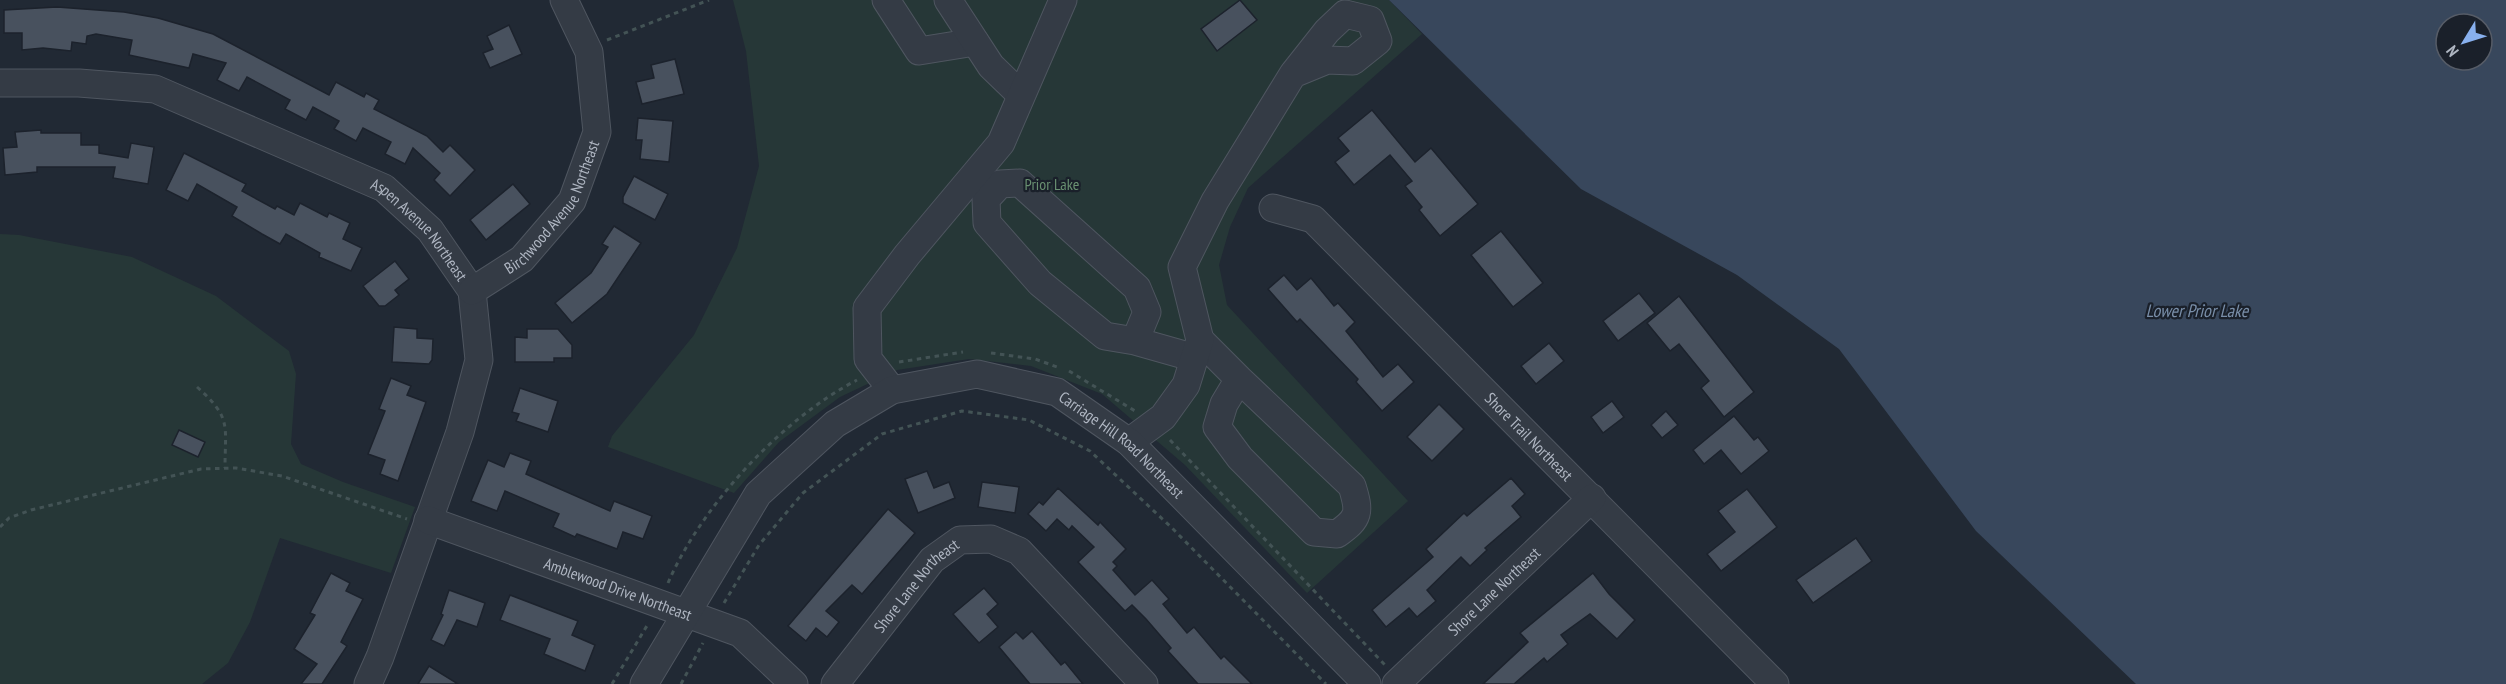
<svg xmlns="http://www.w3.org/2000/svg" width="2506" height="684" font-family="'PT Sans Narrow',sans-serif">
  <rect width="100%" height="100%" fill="#212934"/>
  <g fill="#263737">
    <path d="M733 0H1389L1422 34 1248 188 1230 227 1219 265 1227 305 1408 501 1307 593 1185 465 1102 394 1031 366 969 359 897 370 840 397 779 442 734 493 608 447 612 436 694 335 737 248 759 166 746 51Z"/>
    <path d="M0 234 19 235 132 257 216 296 289 351 296 374 291 444 301 464 343 482 415 507 391 573 280 538 250 622 228 663 202 684H0Z"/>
  </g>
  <path fill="#38475c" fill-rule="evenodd" d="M1389 0H2506V684H2136L1976 531 1839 349 1737 275 1581 189ZM2446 24H2482V60H2446Z"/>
  <g fill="#48515e" stroke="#1c222c" stroke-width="1.5">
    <path d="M1240 0 1257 20 1217 51 1201 29Z"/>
    <path d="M57 7 124 12 158 18 213 34 329 95 336 82 364 97 366 93 379 100 374 109 427 136 443 152 450 145 475 170 450 196 434 180 440 173 413 148 405 164 385 154 391 142 363 128 356 141 334 129 339 121 313 107 306 120 285 109 290 100 247 77 239 91 217 80 226 63 193 54 189 68 129 55 132 40 96 34 87 36 86 44 72 42 71 51 43 48 22 50V33H4V10Z"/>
    <path d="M509 25 522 54 490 68 483 53 493 49 487 36Z"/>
    <path d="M675 59 684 94 642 104 636 82 654 78 651 65Z"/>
    <path d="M1372 110 1415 162 1431 148 1478 204 1440 236 1419 210 1422 207 1405 186 1412 181 1390 155 1354 185 1335 162 1349 151 1338 138Z"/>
    <path d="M638 118 673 121 669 162 640 159 642 140H636Z"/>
    <path d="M41 130V133H81V145H99V153L128 158 131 143 154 147 148 184 113 178 115 167H37V172L5 175 3 148 17 147 15 132Z"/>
    <path d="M184 153 246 184 242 191 275 209 277 206 294 215 300 203 327 217 329 213 350 223 343 239 362 248 351 271 319 257 320 253 286 234 280 244 262 234 232 216 237 207 197 184 188 201 166 190Z"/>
    <path d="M634 176 668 194 655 220 623 203V197Z"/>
    <path d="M513 184 530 204 486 240 470 220Z"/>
    <path d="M614 226 641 243 607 294 572 323 555 303 591 273 608 247 602 244Z"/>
    <path d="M1501 231 1543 283 1513 307 1471 255Z"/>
    <path d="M395 261 409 279 395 290 399 295 385 306H379L363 286Z"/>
    <path d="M1284 275 1297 290 1311 278 1334 306 1338 303 1355 322 1346 331 1383 377 1398 364 1414 382 1382 411 1356 382 1358 379 1300 319 1297 322 1268 289Z"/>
    <path d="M1639 293 1655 313 1618 341 1603 321Z"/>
    <path d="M1679 296 1754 392 1724 417 1701 388 1709 381 1679 344 1670 351 1647 323Z"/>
    <path d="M394 327 417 329V338L433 339 432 360 429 364 392 362Z"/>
    <path d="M527 329H558L572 345V358H554V362H515V337L527 338Z"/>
    <path d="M1549 343 1564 361 1536 384 1521 366Z"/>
    <path d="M391 378 411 386 407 395 426 402 398 481 380 474 385 460 368 454 385 411 379 409Z"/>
    <path d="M520 388 558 401 548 432 516 421 519 414 512 412Z"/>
    <path d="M1612 401 1624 417 1603 433 1591 417Z"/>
    <path d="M1439 404 1464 429 1432 461 1407 437Z"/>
    <path d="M1666 411 1678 425 1662 438 1651 425Z"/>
    <path d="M1734 416 1754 440 1758 437 1769 451 1741 474 1721 450 1704 464 1693 450Z"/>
    <path d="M179 430 205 442 198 457 172 445Z"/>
    <path d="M510 453 531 461 526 474 610 511 614 501 652 516 643 539 623 532 617 549 577 534 575 537 553 527 559 514 505 491 497 511 471 501 488 460 504 467Z"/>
    <path d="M927 471 934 488 949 482 955 498 918 513 905 479Z"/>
    <path d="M1511 478 1525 494 1512 506 1521 517 1485 548 1487 550 1470 566 1461 557 1427 590 1436 601 1417 617 1409 608 1386 627 1372 610 1433 557 1426 549 1464 513 1467 516Z"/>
    <path d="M982 482 1019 487 1015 513 978 507Z"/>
    <path d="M1058 488 1098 525 1100 522 1126 549 1113 562 1117 566 1113 570 1135 595 1152 580 1169 599 1163 604 1187 633 1194 627 1221 659 1224 656 1252 684H1198L1168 651 1171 648 1146 619 1132 605 1125 611 1078 562 1094 547 1072 526 1069 530 1057 519 1046 531 1028 514 1039 502 1043 505Z"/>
    <path d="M1747 489 1777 527 1721 571 1707 554 1735 532 1718 511Z"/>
    <path d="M888 509 915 533 862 594 852 585 826 611 839 622 827 637 816 628 806 641 788 626Z"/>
    <path d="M1856 538 1872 561 1813 603 1796 580Z"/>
    <path d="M331 573 350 583 346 591 363 599 341 642 347 646 322 684H301L317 664 294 649 315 615 310 613Z"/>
    <path d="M1593 573 1609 594 1635 620 1617 639 1590 614 1561 635 1568 644 1547 662 1544 658 1514 684H1483L1528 642 1520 633Z"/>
    <path d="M984 588 998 604 987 614 998 627 979 643 953 614Z"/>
    <path d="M449 590 485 603 477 627 457 620 444 646 431 640 443 615 441 614Z"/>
    <path d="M510 595 578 621 572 635 595 645 585 671 544 654 550 639 500 620Z"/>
    <path d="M1032 631 1061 665 1065 662 1083 684H1030L999 647 1016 632 1023 639Z"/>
    <path d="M429 666 458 684H418Z"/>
  </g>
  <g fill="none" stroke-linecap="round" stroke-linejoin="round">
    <g stroke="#4f5660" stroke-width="29">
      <g id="minor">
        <path d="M886 0 919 51 975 42"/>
        <path d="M948 0 991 66 1020 94"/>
        <path id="s1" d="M0 83H79L155 89 384 188 430 230 472 291 479 360 460 432 380 657 368 684"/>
        <path id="s2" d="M1273 208 1313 219 1775 684"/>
        <path id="s3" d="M472 291 522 259 572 201 597 132 589 52 564 0"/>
        <path d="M1200 340 1239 379 1224 404 1217 427 1240 458 1314 532 1337 534C1360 518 1360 512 1352 486L1239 379"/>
        <path d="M1135 341 1105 336 1040 283 987 223 986 199 1000 184 1020 183 1137 288 1147 312 1135 341 1195 358"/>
        <path d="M892 390 868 359 867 308 907 255 1001 143 1063 0"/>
        <path d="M1129 442 1163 417 1186 385 1200 340 1182 267 1215 201 1293 74 1327 60 1353 61 1378 41 1370 20 1345 14 1327 31 1293 74"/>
        <path id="s4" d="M428 520 740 633 794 684"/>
        <path id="s5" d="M644 684 758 494 835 424 892 390 977 374 1057 392 1129 442 1367 684"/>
        <path id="s6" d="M835 684 932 560 960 540 991 539 1019 551 1144 684"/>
        <path id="s7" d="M1396 684 1592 498"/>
      </g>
    </g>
    <g stroke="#435355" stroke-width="3" stroke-dasharray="4.5 4.5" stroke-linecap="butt">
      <path d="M607 40 709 0"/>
      <path d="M991 353 1035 359 1060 368"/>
      <path d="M899 362 963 352"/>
      <path d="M1069 371 1135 411"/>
      <path d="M197 387C232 418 225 425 225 468"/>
      <path d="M1170 440 1385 665"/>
      <path d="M0 527 9 518 31 510 201 469 236 468 282 476 407 519"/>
      <path d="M668 583C701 506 783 418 857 380"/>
      <path d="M724 603 759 545 803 493 882 434 962 411 1029 420 1090 451 1172 528 1326 684"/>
      <path d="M612 684 648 624"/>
      <path d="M681 684 703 643"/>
    </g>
    <use href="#minor" stroke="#343b45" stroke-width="27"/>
  </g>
  <g text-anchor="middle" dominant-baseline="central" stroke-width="4.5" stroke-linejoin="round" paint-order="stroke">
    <g font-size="16" fill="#699071" stroke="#1a202a">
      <text x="1052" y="184">Prior Lake</text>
    </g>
    <g font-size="16" fill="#afb6c2" stroke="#1a202a">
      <text stroke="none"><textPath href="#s3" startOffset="120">Birchwood Avenue Northeast</textPath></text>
      <text stroke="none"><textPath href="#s1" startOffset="459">Aspen Avenue Northeast</textPath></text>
      <text stroke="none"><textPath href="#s2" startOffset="348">Shore Trail Northeast</textPath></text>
      <text stroke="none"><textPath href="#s5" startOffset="644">Carriage Hill Road Northeast</textPath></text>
      <text stroke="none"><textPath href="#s6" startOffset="128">Shore Lane Northeast</textPath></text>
      <text stroke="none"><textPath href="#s4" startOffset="202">Amblewood Drive Northeast</textPath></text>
      <text stroke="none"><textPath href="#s7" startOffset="135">Shore Lane Northeast</textPath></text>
    </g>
    <g font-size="18" font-style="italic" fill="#798ea8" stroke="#1a202a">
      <text x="2197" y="310">Lower Prior Lake</text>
    </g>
  </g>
  <g transform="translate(2464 42) rotate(232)"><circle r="28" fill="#1a202a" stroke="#565c67" stroke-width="1.5"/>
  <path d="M0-4.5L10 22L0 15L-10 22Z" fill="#88b0ee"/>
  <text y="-9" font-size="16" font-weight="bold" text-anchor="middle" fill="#afb6c2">N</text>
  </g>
</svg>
